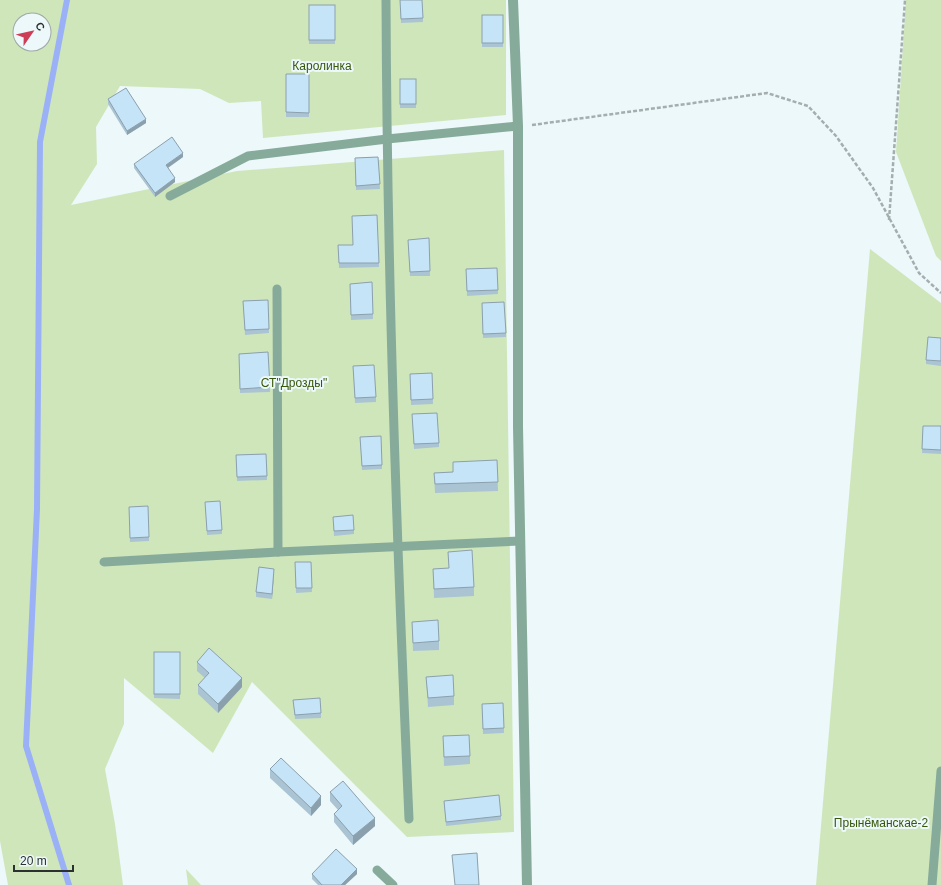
<svg xmlns="http://www.w3.org/2000/svg" width="941" height="885" font-family="Helvetica,sans-serif">
  <rect width="100%" height="100%" fill="#ecf8f9"/>
  <g fill="#cfe6bb" fill-rule="evenodd">
    <path d="M0 0H506V115L263 138 261 101 229 103 200 89 120 86 96 127 97 164 71 205 237 171 504 150 514 832 407 837 252 682 213 753 124 678V724L105 769 115 824 123 885H8L0 841ZM20 20H44V44H20Z"/>
    <path d="M906 0H941V261L936 256 896 152Z"/>
    <path d="M870 249 941 303V885H816Z"/>
    <path d="M186 869 201 885H188Z"/>
  </g>
  <g fill="none" stroke-linecap="round" stroke-linejoin="round">
    <path stroke="#9bb1f7" stroke-width="6" d="M67 0 40 142 37 509 26 746 69 885"/>
    <g stroke="#a5aeaf" stroke-width="2.5" stroke-dasharray="4 2" stroke-linecap="butt">
      <path d="M532 125 767 93 808 106 836 136 873 188 919 273 941 293"/>
      <path d="M889 220 905 0"/>
    </g>
    <g stroke="#87ab9a" stroke-width="9">
      <path d="M386 0C387 273 397 546 409 819"/>
      <path d="M170 196 248 156 387 139 518 126"/>
      <path d="M277 289 278 552"/>
      <path d="M104 562 278 552 520 541"/>
      <path d="M377 870 393 885"/>
      <path d="M932 885 941 771"/>
    </g>
    <path stroke="#87ab9a" stroke-width="10" d="M513 0 518 126V427L527 885"/>
  </g>
  <g fill="#aac4d4">
    <path d="M400 0H422L423 22 401 23Z"/>
    <rect x="309" y="5" width="26" height="39"/>
    <rect x="482" y="15" width="21" height="32"/>
    <rect x="286" y="74" width="23" height="43"/>
    <rect x="400" y="79" width="16" height="29"/>
    <path d="M108 99 146 123 127 135 108 104Z"/>
    <path d="M183 157 168 168 175 182 155 197 134 168V164Z"/>
    <path d="M378 157 380 189 356 190 355 158Z"/>
    <path d="M377 215 379 267 339 268 338 245H353Z"/>
    <path d="M429 238 430 276H410L408 244Z"/>
    <path d="M497 268 498 294 467 296 466 269Z"/>
    <path d="M372 282 373 319 351 320 350 288Z"/>
    <path d="M268 300 269 333 245 335 243 301Z"/>
    <path d="M482 303 506 333V337L483 338Z"/>
    <path d="M941 338V366L926 364V360Z"/>
    <path d="M268 352 270 392 240 393 239 354Z"/>
    <path d="M353 366 376 397V402L355 403Z"/>
    <path d="M432 373 433 404 411 405 410 374Z"/>
    <path d="M412 419 439 443V447L414 449Z"/>
    <path d="M923 426H941V454L922 453Z"/>
    <path d="M360 437 382 465V469L362 470Z"/>
    <path d="M266 454 267 480 237 481 236 455Z"/>
    <path d="M497 460 498 491 435 493 434 473 453 472Z"/>
    <path d="M205 502 222 530V534L207 535Z"/>
    <path d="M129 507 149 537V541L130 542Z"/>
    <path d="M333 517 354 530V534L334 536Z"/>
    <path d="M448 552 474 587V596L434 598 433 569 449 568Z"/>
    <path d="M295 562H311L312 592 296 593Z"/>
    <path d="M274 573 272 599 256 597V592Z"/>
    <path d="M412 622 439 641V650L413 651Z"/>
    <path d="M154 652H180V699L154 698Z"/>
    <path d="M197 662 242 687 218 713 198 694V685L205 678 197 671Z"/>
    <path d="M426 677 454 696V705L428 707Z"/>
    <path d="M293 700 321 713V718L295 719Z"/>
    <path d="M503 703 504 733 483 734 482 704Z"/>
    <path d="M443 736 470 756V764L444 766Z"/>
    <path d="M270 769 321 805 311 816 270 778Z"/>
    <path d="M330 792 375 826 353 845 334 822V814L338 810 330 801Z"/>
    <path d="M444 801 501 816V820L446 826Z"/>
    <path d="M312 874H357L345 885H318L312 879Z"/>
  </g>
  <g fill="#8ba0ad">
    <path d="M146 119V123L127 135V131Z"/>
    <path d="M183 153V157L166 169V165Z"/>
    <path d="M175 178V182L155 197V193Z"/>
    <path d="M274 569V573L272 599V594Z"/>
    <path d="M242 678V687L218 713V704Z"/>
    <path d="M321 796V805L311 816V808Z"/>
    <path d="M375 818V826L353 845V836Z"/>
    <path d="M357 869V874L345 885H341Z"/>
  </g>
  <g fill="#c6e4f7" stroke="#8ba0ad">
    <path d="M400 0H422L423 18 401 19Z"/>
    <rect x="309" y="5" width="26" height="35"/>
    <rect x="482" y="15" width="21" height="28"/>
    <path d="M286 74H309V113L286 112Z"/>
    <rect x="400" y="79" width="16" height="25"/>
    <path d="M126 88 146 119 127 131 108 99Z"/>
    <path d="M172 137 183 153 166 165 175 178 155 193 134 164Z"/>
    <path d="M378 157 380 184 356 186 355 158Z"/>
    <path d="M377 215 379 263H339L338 245H353L352 216Z"/>
    <path d="M429 238 430 271 410 272 408 240Z"/>
    <path d="M497 268 498 290 467 291 466 269Z"/>
    <path d="M372 282 373 314 351 315 350 284Z"/>
    <path d="M268 300 269 329 245 330 243 301Z"/>
    <path d="M504 302 506 333 483 334 482 303Z"/>
    <path d="M928 337 941 338V361L926 360Z"/>
    <path d="M268 352 270 387 240 389 239 354Z"/>
    <path d="M374 365 376 397 355 398 353 366Z"/>
    <path d="M432 373 433 399 411 400 410 374Z"/>
    <path d="M437 413 439 443 414 444 412 414Z"/>
    <path d="M923 426H941V450L922 449Z"/>
    <path d="M381 436 382 465 362 466 360 437Z"/>
    <path d="M266 454 267 476 237 477 236 455Z"/>
    <path d="M497 460 498 482 435 484 434 473 453 472V462Z"/>
    <path d="M220 501 222 530 207 531 205 502Z"/>
    <path d="M148 506 149 537 130 538 129 507Z"/>
    <path d="M353 515 354 530 334 531 333 517Z"/>
    <path d="M472 550 474 587 434 589 433 569 449 568 448 552Z"/>
    <path d="M295 562H311L312 588H296Z"/>
    <path d="M259 567 274 569 272 594 256 592Z"/>
    <path d="M438 620 439 641 413 643 412 622Z"/>
    <path d="M209 648 242 678 218 704 198 685 209 673 197 662Z"/>
    <rect x="154" y="652" width="26" height="42"/>
    <path d="M453 675 454 696 428 698 426 677Z"/>
    <path d="M320 698 321 713 295 715 293 700Z"/>
    <path d="M503 703 504 728 483 729 482 704Z"/>
    <path d="M469 735 470 756 444 757 443 736Z"/>
    <path d="M281 758 321 796 311 808 270 769Z"/>
    <path d="M343 781 375 818 353 836 334 814 342 806 330 792Z"/>
    <path d="M499 795 501 816 446 822 444 801Z"/>
    <path d="M336 849 357 869 341 885H322L312 874Z"/>
    <path d="M477 853 479 885H455L452 855Z"/>
  </g>
  <g text-anchor="middle" dominant-baseline="central" stroke-width="4" stroke-linejoin="round" paint-order="stroke">
    <g font-size="12" fill="#37570b" stroke="#ecf8f9">
      <text x="322" y="66">Каролинка</text>
      <text x="294" y="383">СТ"Дрозды"</text>
      <text x="881" y="823">Прынёманскае-2</text>
    </g>
  </g>
  <g transform="translate(32 32) rotate(56)"><circle r="19" fill="#ecf8f9" stroke="#9fa8a9"/>
  <path d="M0-3L7 15L0 10L-7 15Z" fill="#cd3d57"/>
  <text y="-6" font-size="11" font-weight="bold" text-anchor="middle" fill="#2b3030">С</text>
  </g>
  <path d="M14 865v6h59v-6" fill="none" stroke="#2b3030" stroke-width="2"/>
  <text x="20" y="865" font-size="12" fill="#2b3030" stroke="#ecf8f9" stroke-width="3" paint-order="stroke">20 m</text>
</svg>
